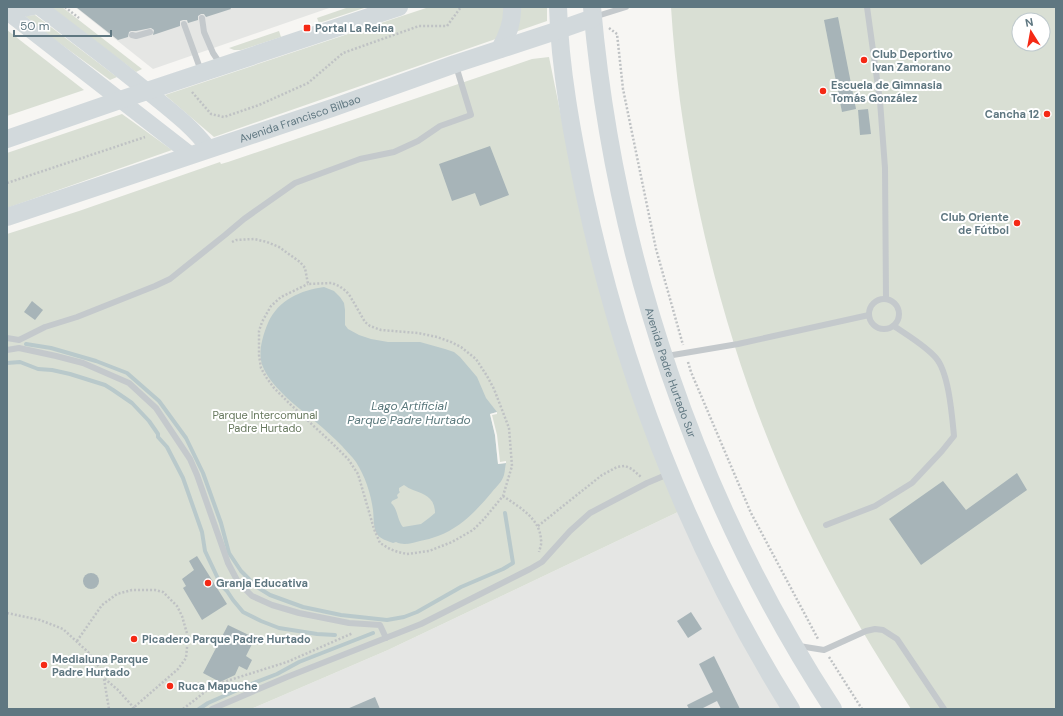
<svg xmlns="http://www.w3.org/2000/svg" width="1063" height="716" font-family="'DM Sans',sans-serif">
  <rect width="100%" height="100%" fill="#f7f6f3"/>
  <g fill="#e5e6e4">
    <path d="M75 7H332L153 69Z"/>
    <path d="M680 511 784 709H251L388 650Z"/>
  </g>
  <g fill="#d9dfd4" fill-rule="evenodd">
    <path d="M51 7H62L142 69 136 72Z"/>
    <path d="M349 7H367L319 23 317 18Z"/>
    <path d="M429 7H547V21L214 137 165 95Z"/>
    <path d="M671 7H1056V709H911C875 654 842 598 813 540 744 402 701 253 680 101 676 70 673 38 671 7ZM1019 20H1043V44H1019Z"/>
    <path d="M35 15 117 77 110 80 51 37 25 16Z"/>
    <path d="M7 30 84 90 7 116Z"/>
    <path d="M279 31 281 37 241 50H234L229 48Z"/>
    <path d="M549 57 570 160 680 511 388 650 251 709H7V234L79 211 220 162 221 164 228 162 532 59Z"/>
    <path d="M122 114 172 150 7 208V153Z"/>
  </g>
  <path fill="#b9c9cb" fill-rule="evenodd" d="M324 287 334 291 340 297 344 303 345 310V325L348 329 359 335 371 339 388 342H420L445 349 454 352 460 357 477 377 486 398 497 412 490 414 495 435 498 464 506 463C505 467 505 471 504 475 502 482 496 487 492 492 477 510 460 528 438 536 432 538 426 540 420 541 412 543 404 546 396 542L393 543C388 541 380 539 377 534 373 527 374 518 373 510 371 494 365 476 356 462 352 456 346 451 342 446 325 428 305 414 287 398 278 389 268 379 263 367 257 353 263 335 268 323 278 300 301 290 324 287ZM404 485C407 487 410 489 413 490 425 494 435 498 435 513L429 518 421 524 403 527C397 520 398 509 391 503L392 501 398 498 397 495 400 492 399 491V488Z"/>
  <path fill="#f7f6f3" d="M497 412V414L492 415 497 435 500 462 506 461V463L498 464 495 435 490 414Z"/>
  <g fill="none" stroke-linecap="round" stroke-linejoin="round">
    <g stroke="#b9c9cb" stroke-width="4">
      <path d="M26 344 51 348 96 361 127 373 159 401 186 438 203 473 221 523 229 553 241 571 257 587 270 595 303 607 341 615 387 620 404 617 417 612 461 587 503 569 513 563 505 513"/>
      <path d="M7 363 20 362 38 369 52 370 70 374 105 385 113 390 132 403 149 421 158 434V437L167 447 183 478 202 532 205 551 221 585 227 591 233 600 243 612 261 621 279 628 317 634 335 635"/>
      <path d="M199 709 208 703 251 684 277 674 299 662 373 633"/>
    </g>
  </g>
  <g fill="#a7b4b8">
    <path d="M76 7H230L231 9 206 17 204 14H201L198 16V20L188 23 187 20H183L180 21V26L153 35 154 30 151 28 136 31H131L129 32 128 37 118 40Z"/>
    <path d="M838 17 856 109 842 112 824 20Z"/>
    <path d="M868 109 871 134 860 135 858 110Z"/>
    <path d="M490 146 509 195 480 206 475 193 452 201 439 164Z"/>
    <path d="M32 301 43 310 35 320 24 312Z"/>
    <path d="M1017 473 1027 490 921 565 889 519 943 481 966 510Z"/>
    <path d="M197 556 227 604 202 620 183 588 186 586 182 579 194 570 189 561Z"/>
    <circle cx="91" cy="581" r="8"/>
    <path d="M691 612 702 629 688 638 677 621Z"/>
    <path d="M228 625 255 638 246 656 252 660 247 670 239 666 235 675 220 682 203 673Z"/>
    <path d="M714 656 740 709H721L717 701 701 709H689L687 705 713 692 699 664Z"/>
    <path d="M375 697 380 709H347Z"/>
  </g>
  <g fill="none" stroke-linecap="round" stroke-linejoin="round">
    <g stroke="#bfc2c4" stroke-width="2.5" stroke-dasharray="2 2" stroke-linecap="butt">
      <path d="M65 7 79 18"/>
      <path d="M609 28 617 34 623 89 656 249 683 345"/>
      <path d="M192 92 211 114 224 117 259 105 308 83 343 53 419 26H447L461 7"/>
      <path d="M7 183 145 137"/>
      <path d="M232 242 236 240 254 239 267 242 279 247 300 262 305 268 308 284 332 283 339 286 346 291 350 296 365 322 370 326 381 330 418 333 437 337 451 342 461 347 476 359 487 376 494 389 509 428 512 466 503 496 484 519 473 530 452 542 429 551 407 554 398 552 390 549 380 543 374 529 358 474 348 459 332 443 290 404 274 388 266 377 261 368 259 355V331L262 322 271 306 281 297 308 284"/>
      <path d="M688 362 691 372 751 513 818 639"/>
      <path d="M503 496C519 507 540 518 541 540 542 543 540 548 539 552"/>
      <path d="M538 526 602 475 617 467 625 466 632 469 641 477"/>
      <path d="M7 613 40 620 63 629 88 652 99 667 104 678 118 690 135 709"/>
      <path d="M77 641 102 605 117 594 132 590H155L163 592 177 606 182 616 188 637 186 658 178 669 132 709"/>
      <path d="M829 657 862 709"/>
      <path d="M104 679 109 709"/>
      <path d="M183 709 214 685 287 662 353 633"/>
    </g>
    <g stroke="#c4c9cc" stroke-width="6">
      <path d="M867 7 880 101 885 168 886 298"/>
      <path d="M594 17 626 7"/>
      <path d="M202 18 204 32 213 53 221 65"/>
      <path d="M184 24 201 71"/>
      <path d="M132 35 136 36 150 32"/>
      <circle cx="884" cy="314" r="15"/>
      <path d="M7 338 19 340 45 327 77 317 155 286 170 279 225 235 244 219 295 183 360 159 394 152 418 141 440 126 471 115 456 66"/>
      <path d="M7 350 19 348 56 356 83 363 129 383 156 408 190 459 197 475 228 563 238 582 252 596 272 605 299 613 349 623 380 625 386 638"/>
      <path d="M667 356 738 344 869 315"/>
      <path d="M826 525 875 506 912 483 942 451 954 436C952 416 949 373 936 358 926 346 907 335 894 326"/>
      <path d="M799 646 824 650 866 631 875 629 883 630 897 639 944 709"/>
      <path d="M212 709 287 677 421 624 530 569 542 562 570 531 590 513 647 483 666 475 669 477"/>
    </g>
    <g stroke="#d2d9dc" stroke-width="16">
      <path d="M39 7C75 35 112 62 147 91 169 109 192 126 209 149"/>
      <path d="M7 9 16 10 33 7"/>
      <path d="M7 12 191 155"/>
    </g>
    <g stroke="#d2d9dc" stroke-width="18">
      <path d="M558 7C560 70 572 134 585 196 624 378 693 552 791 709"/>
      <path id="s1" d="M592 7C614 256 696 499 833 709"/>
      <path d="M500 49C508 35 513 22 512 7"/>
      <path d="M7 139 120 100 399 7"/>
      <path id="s2" d="M7 217 332 108 455 64 559 30 593 18"/>
    </g>
  </g>
  <g fill="#f52915" stroke="#fff" stroke-width="1.5">
    <rect x="303" y="24" width="8" height="8" rx="2"/>
    <circle cx="864" cy="60" r="4"/>
    <circle cx="823" cy="91" r="4"/>
    <circle cx="1047" cy="114" r="4"/>
    <circle cx="1017" cy="223" r="4"/>
    <circle cx="208" cy="583" r="4"/>
    <circle cx="134" cy="639" r="4"/>
    <circle cx="44" cy="665" r="4"/>
    <circle cx="170" cy="686" r="4"/>
  </g>
  <g text-anchor="middle" dominant-baseline="central" stroke-width="4" stroke-linejoin="round" paint-order="stroke">
    <g font-size="11" font-weight="bold" fill="#5f7781" stroke="#fff" text-anchor="start">
      <text x="315" y="28">Portal La Reina</text>
      <text x="872" y="54">Club Deportivo<tspan x="872" dy="13">Ivan Zamorano</tspan></text>
      <text x="831" y="85">Escuela de Gimnasia<tspan x="831" dy="13">Tomás González</tspan></text>
      <text x="1039" y="114" text-anchor="end">Cancha 12</text>
      <text x="1009" y="217" text-anchor="end">Club Oriente<tspan x="1009" dy="13">de Fútbol</tspan></text>
      <text x="216" y="583">Granja Educativa</text>
      <text x="142" y="639">Picadero Parque Padre Hurtado</text>
      <text x="52" y="659">Medialuna Parque<tspan x="52" dy="13">Padre Hurtado</tspan></text>
      <text x="178" y="686">Ruca Mapuche</text>
    </g>
    <g font-size="11" fill="#5f7781" stroke="#fff">
      <text stroke="none"><textPath href="#s2" startOffset="309">Avenida Francisco Bilbao</textPath></text>
      <text stroke="none"><textPath href="#s1" startOffset="375">Avenida Padre Hurtado Sur</textPath></text>
    </g>
    <g font-size="11" fill="#67795e" stroke="#fff">
      <text x="265" y="415">Parque Intercomunal<tspan x="265" dy="13">Padre Hurtado</tspan></text>
    </g>
    <g font-size="12" font-style="italic" fill="#5a787c" stroke="#fff">
      <text x="409" y="406">Lago Artificial<tspan x="409" dy="14">Parque Padre Hurtado</tspan></text>
    </g>
  </g>
  <rect width="1063" height="716" fill="none" stroke="#5f7781" stroke-width="16"/>
  <g transform="translate(1031 32) rotate(349)"><circle r="19" fill="#ffffff" stroke="#bfc9cd"/>
  <path d="M0-3L7 15L0 10L-7 15Z" fill="#f52915"/>
  <text y="-6" font-size="11" font-weight="bold" text-anchor="middle" fill="#5f7781">N</text>
  </g>
  <path d="M14 30v6h97v-6" fill="none" stroke="#5f7781" stroke-width="2"/>
  <text x="20" y="30" font-size="12" fill="#5f7781" stroke="#ffffff" stroke-width="3" paint-order="stroke">50 m</text>
</svg>
